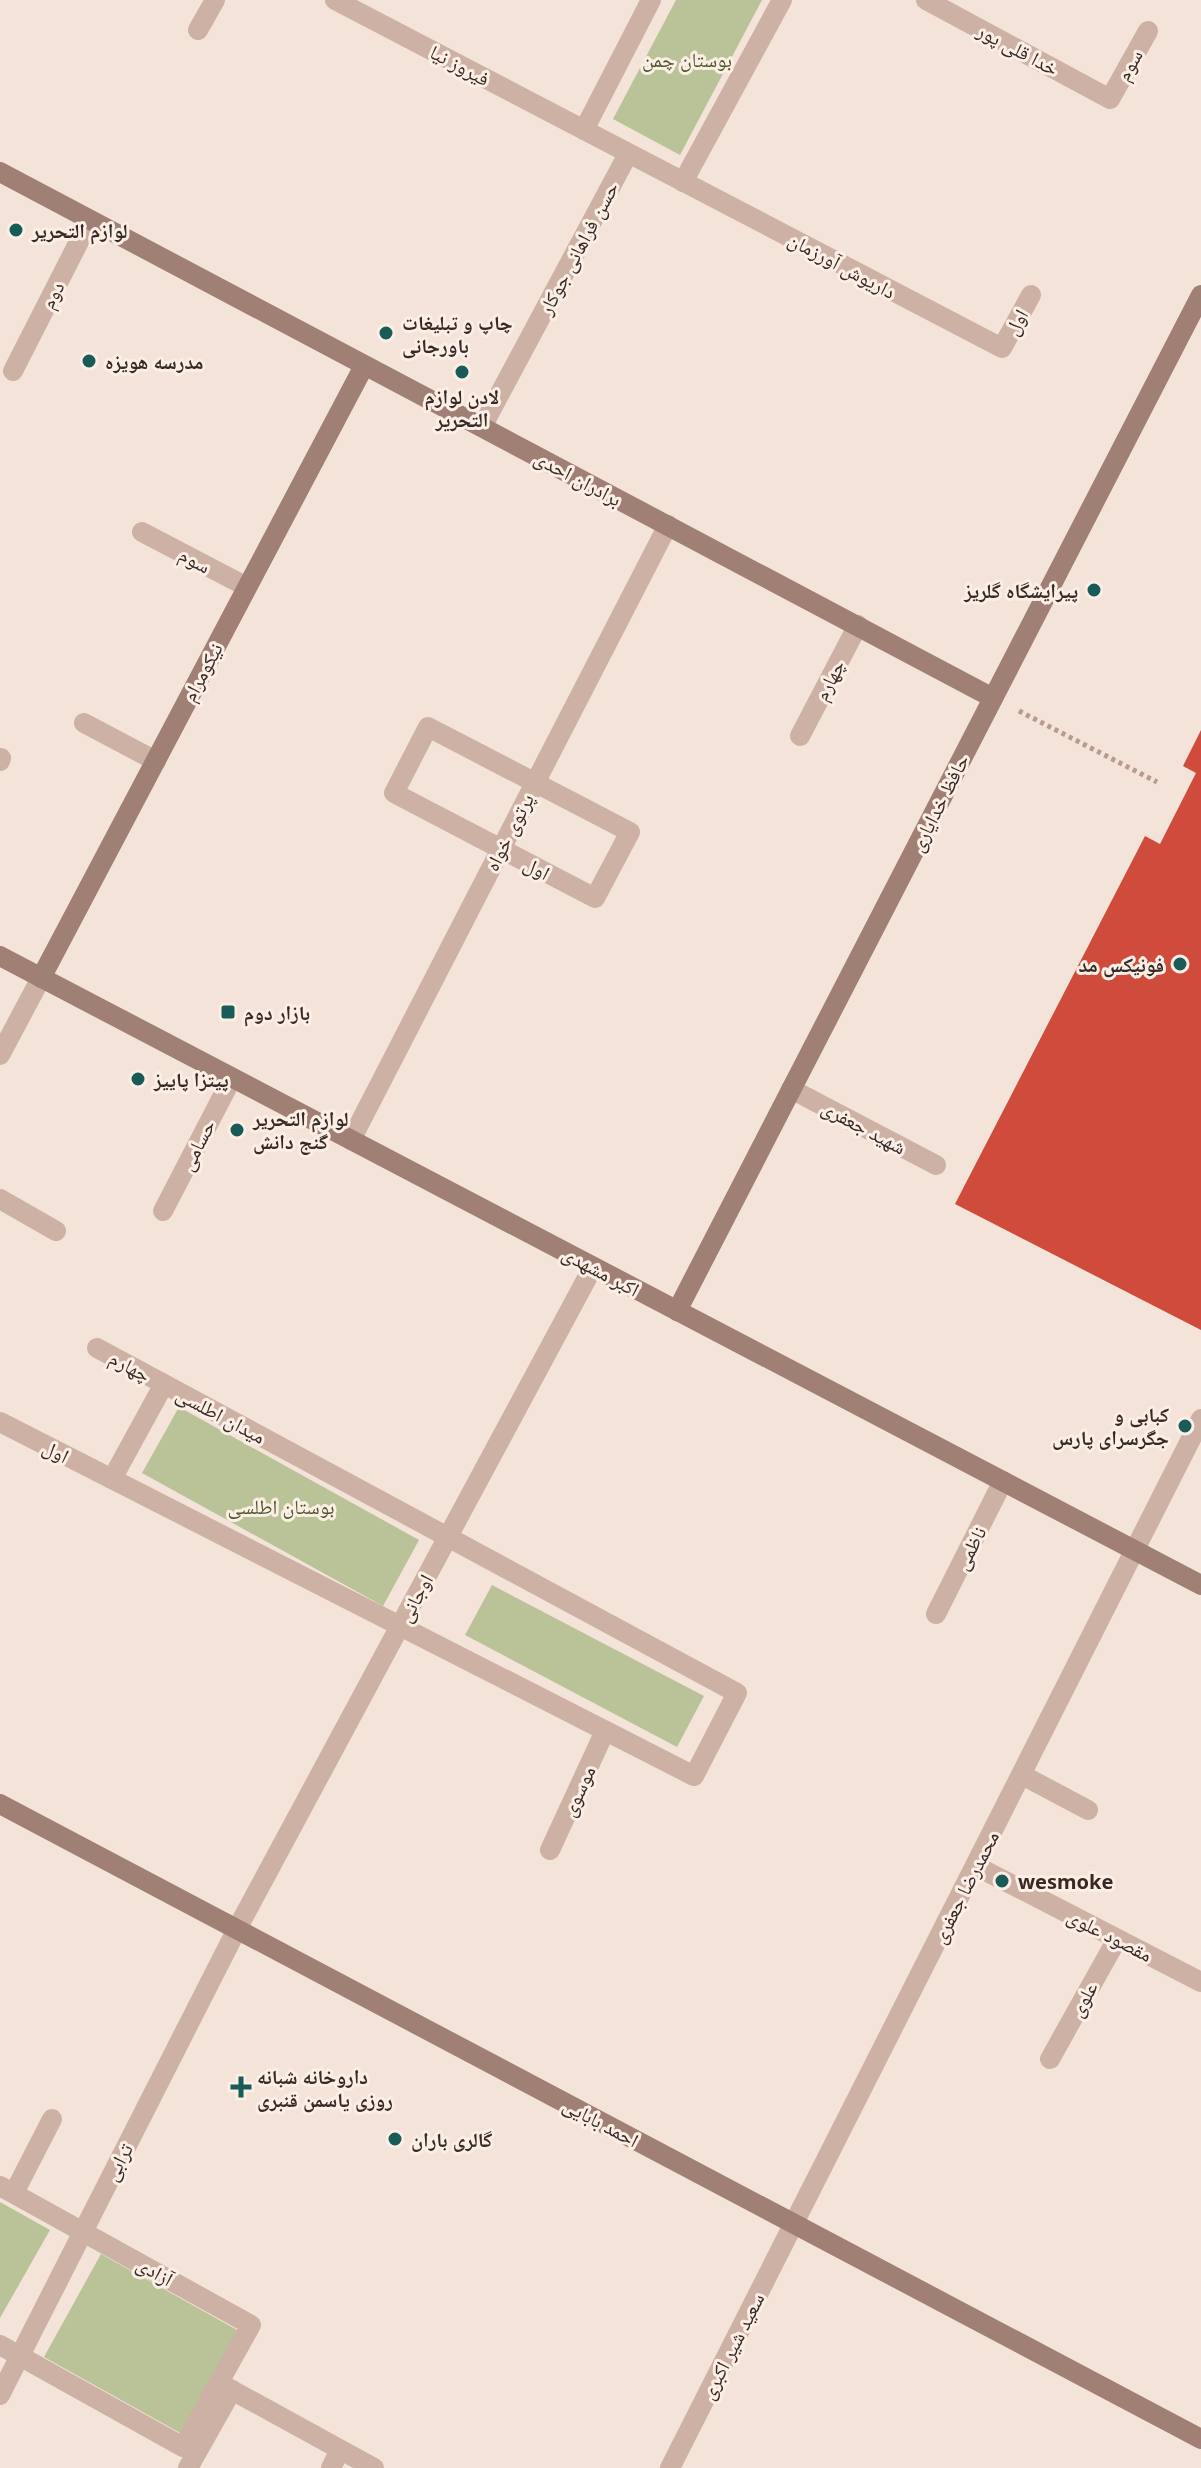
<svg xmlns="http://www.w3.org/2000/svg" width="1201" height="2468" font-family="'Noto Sans','Noto Naskh Arabic',sans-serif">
  <rect width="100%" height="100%" fill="#f3e3d9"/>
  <g fill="#bac398">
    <path d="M676 0H762L680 155 613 119Z"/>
    <path d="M179 1407 419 1540 383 1606 142 1473Z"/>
    <path d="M492 1585 704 1696 677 1747 465 1635Z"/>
    <path d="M0 2202 50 2230 0 2318Z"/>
    <path d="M101 2254 239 2331 182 2434 44 2357Z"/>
  </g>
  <path fill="#cf4b3b" d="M1201 730V1330L955 1204 1145 836 1160 844 1196 773 1183 766Z"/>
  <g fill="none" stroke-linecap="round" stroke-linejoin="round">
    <path stroke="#b89a8e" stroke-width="5" stroke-dasharray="4 4" stroke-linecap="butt" d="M1019 711 1157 782"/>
    <g stroke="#ccb1a4" stroke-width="20">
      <path d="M335 0 1002 348 1031 295"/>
      <path d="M926 0 1110 99 1148 31"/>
      <path d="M198 30 215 0"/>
      <path d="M584 130 651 0"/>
      <path d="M683 182 782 0"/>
      <path d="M13 371 90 220"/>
      <path d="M482 427 628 154"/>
      <path d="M142 532 247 587"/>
      <path d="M84 723 156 761"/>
      <path d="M428 727 630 832 595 898 394 793Z"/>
      <path d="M800 736 858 625"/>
      <path d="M0 761 1 758"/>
      <path d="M0 1055 41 978"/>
      <path d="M791 1089 936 1165"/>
      <path d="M351 1140 668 525"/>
      <path d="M0 1199 56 1231"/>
      <path d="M163 1211 232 1078"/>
      <path d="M97 1348 164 1384"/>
      <path d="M164 1384 737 1693 694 1776 112 1479Z"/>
      <path d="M0 1422 112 1479"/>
      <path d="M936 1614 1003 1481"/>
      <path d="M1022 1775 1088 1810"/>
      <path d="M550 1850 605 1731"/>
      <path d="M976 1866 1201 1982"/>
      <path d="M1050 2059 1117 1939"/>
      <path d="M0 2186 251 2325 183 2447 0 2345"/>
      <path d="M14 2193 52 2119"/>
      <path d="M219 2383 374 2468"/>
      <path d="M0 2395 237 1929 593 1267"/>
      <path d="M188 2468 232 2390"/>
      <path d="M331 2468 340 2450"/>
      <path d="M670 2468 1201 1419"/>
    </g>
    <g stroke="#a07f75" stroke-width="20">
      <path d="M0 172 993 698"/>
      <path d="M0 956 1201 1585"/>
      <path d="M41 978 364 366"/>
      <path d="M677 1311 1201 295"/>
      <path d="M0 1804 1201 2439"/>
    </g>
  </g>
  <g fill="#195b57" stroke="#fbeee5" stroke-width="3">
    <circle cx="16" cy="230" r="8"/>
    <circle cx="386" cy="333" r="8"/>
    <circle cx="89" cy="361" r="8"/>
    <circle cx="462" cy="372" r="8"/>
    <circle cx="1094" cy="590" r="8"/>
    <circle cx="1180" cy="964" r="8"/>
    <rect x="220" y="1004" width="16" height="16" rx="4"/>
    <circle cx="138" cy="1079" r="8"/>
    <circle cx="237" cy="1130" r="8"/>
    <circle cx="1185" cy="1426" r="8"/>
    <circle cx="1002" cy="1881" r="8"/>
    <path d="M237 2075h8v8h8v8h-8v8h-8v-8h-8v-8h8z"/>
    <circle cx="395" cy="2139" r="8"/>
  </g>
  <g text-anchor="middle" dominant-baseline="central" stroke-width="6" stroke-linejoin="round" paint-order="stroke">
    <g font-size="20" fill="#372926" stroke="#fbeee5">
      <text transform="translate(1018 49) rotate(28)">خدا قلی پور</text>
      <text transform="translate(460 65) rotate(28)">فیروز نیا</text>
      <text transform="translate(1129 65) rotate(-61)">سوم</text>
      <text transform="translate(578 248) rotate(-62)">حسن فراهانی جوکار</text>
      <text transform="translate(842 265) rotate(28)">داریوش آورزمان</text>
      <text transform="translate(52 295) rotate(-63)">دوم</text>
      <text transform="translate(1016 322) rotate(-61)">اول</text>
      <text transform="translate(578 478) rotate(28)">برادران احدی</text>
      <text transform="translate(195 560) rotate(28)">سوم</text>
      <text transform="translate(202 672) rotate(-62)">نیکومرام</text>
      <text transform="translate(829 680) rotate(-63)">چهارم</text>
      <text transform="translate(939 803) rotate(-63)">حافظ خدایاری</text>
      <text transform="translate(509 832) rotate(-63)">پرتوی خواه</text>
      <text transform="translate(537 868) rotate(28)">اول</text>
      <text transform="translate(864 1127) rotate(28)">شهید جعفری</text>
      <text transform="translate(197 1145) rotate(-63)">حسامی</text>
      <text transform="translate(601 1271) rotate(28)">اکبر مشهدی</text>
      <text transform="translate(130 1366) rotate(28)">چهارم</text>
      <text transform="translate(221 1415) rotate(28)">میدان اطلسی</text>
      <text transform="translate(56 1451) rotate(27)">اول</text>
      <text transform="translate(970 1548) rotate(-63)">ناظمی</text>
      <text transform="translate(415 1598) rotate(-62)">اوجانی</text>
      <text transform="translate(578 1791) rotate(-65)">موسوی</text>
      <text transform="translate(965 1887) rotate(-63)">محمدرضا جعفری</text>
      <text transform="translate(1110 1935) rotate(27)">مقصود علوی</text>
      <text transform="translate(1083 1999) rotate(-61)">علوی</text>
      <text transform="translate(601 2122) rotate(28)">احمد بابایی</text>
      <text transform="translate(118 2162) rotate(-63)">ترابی</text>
      <text transform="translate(155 2271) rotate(29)">آزادی</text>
      <text transform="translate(732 2346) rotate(-63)">سعید شیر اکبری</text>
    </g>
    <g font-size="20" fill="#4c5728" stroke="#fbeee5">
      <text x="687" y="59">بوستان چمن</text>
      <text x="281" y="1506">بوستان اطلسی</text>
    </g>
    <g font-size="20" font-weight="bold" fill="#372926" stroke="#fbeee5" text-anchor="start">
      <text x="32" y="230">لوازم التحریر</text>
      <text x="402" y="322">چاپ و تبلیغات<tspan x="402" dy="23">باورجانی</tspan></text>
      <text x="105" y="361">مدرسه هویزه</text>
      <text x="462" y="396" text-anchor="middle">لادن لوازم<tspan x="462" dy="23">التحریر</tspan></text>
      <text x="1078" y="590" text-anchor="end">پیرایشگاه گلریز</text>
      <text x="1164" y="964" text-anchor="end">فونیکس مد</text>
      <text x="244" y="1012">بازار دوم</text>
      <text x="154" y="1079">پیتزا پاییز</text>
      <text x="253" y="1118">لوازم التحریر<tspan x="253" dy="23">گنج دانش</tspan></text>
      <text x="1169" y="1414" text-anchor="end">کبابی و<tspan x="1169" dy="23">جگرسرای پارس</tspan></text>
      <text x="1018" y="1881">wesmoke</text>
      <text x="257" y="2076">داروخانه شبانه<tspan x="257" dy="23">روزی یاسمن قنبری</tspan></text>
      <text x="411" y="2139">گالری باران</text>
    </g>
  </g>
</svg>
